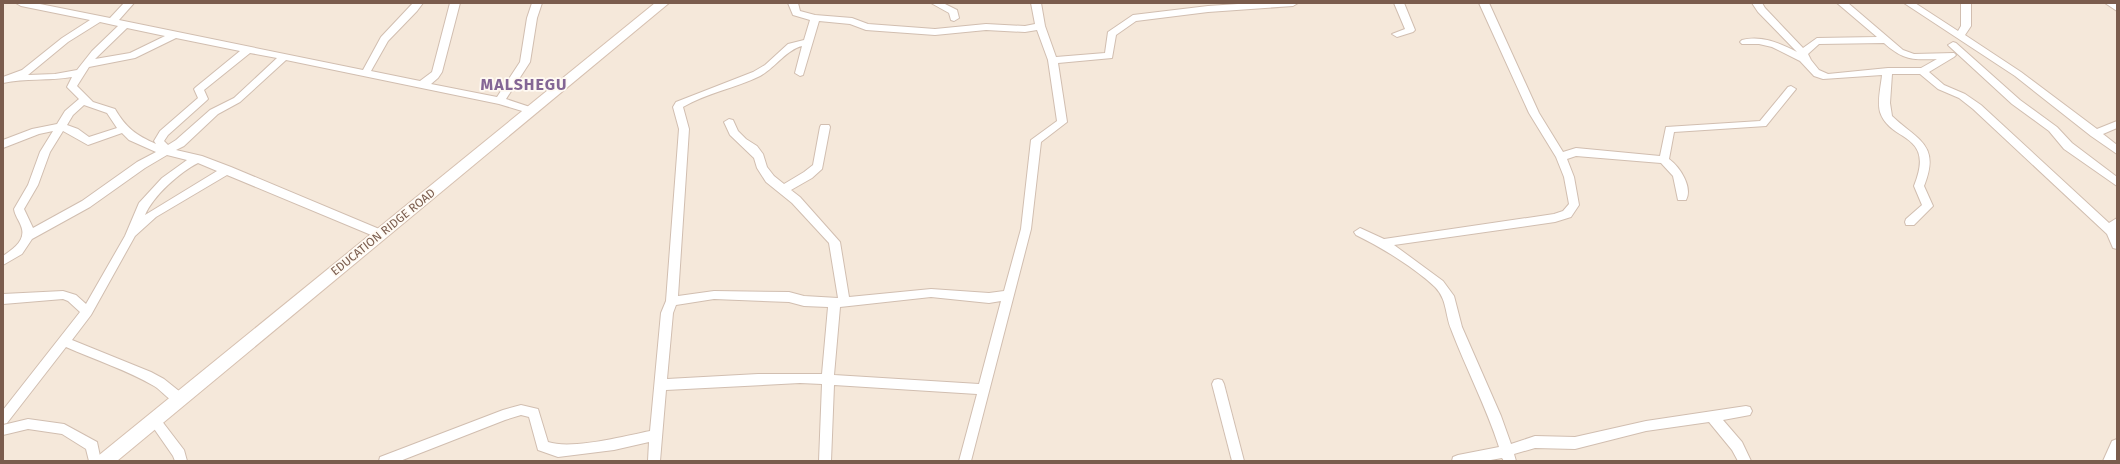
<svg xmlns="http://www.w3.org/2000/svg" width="2120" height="464" font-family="'Fira Sans',sans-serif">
  <rect width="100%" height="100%" fill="#fdf6ec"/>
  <rect fill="#f5e8da" x="3" y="3" width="2114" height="458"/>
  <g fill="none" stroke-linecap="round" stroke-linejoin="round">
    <g stroke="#d1beb0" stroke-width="2">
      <g id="street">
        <path d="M16 3H35L110 18 124 3H134L119 20 363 70 381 37 413 3H423L417 11 388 41 371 71 420 81 432 72 450 3H460L442 72 438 78 431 84 497 97 520 62 527 18 532 3H542L537 18 530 62 506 99 536 109 537 111 532 114 499 104 286 60 240 102 218 114 184 146 176 150 202 156 231 167 384 231 386 234 384 237H376L227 175 156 217 135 236 91 315 72 340 151 372 164 379 184 395 186 399 184 403C173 407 163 391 154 386 127 370 95 360 66 347L7 423 3 424V410L80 312 68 301 63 299 3 304V294L63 291 76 295 86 304 125 236 139 203 162 178 187 160 167 155 145 168 90 207 32 239 22 254 3 265V256C13 249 27 240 21 226 19 220 15 216 14 209L28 185 40 152 53 131 39 134 3 148V140L32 129 57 124 65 111 79 99 67 87 72 77C49 81 25 78 3 83V77L22 70 62 38 90 20 21 6ZM100 22 118 26 92 51 77 70 55 74 28 75 68 42ZM127 28 165 36 130 53 95 59ZM176 38 240 51 196 87 194 89 198 98 160 131 154 141 156 144C136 135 126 128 115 109L93 102 77 86 89 67 135 58ZM250 53 277 58 234 98 210 110 176 140 168 145 164 141 168 135 206 101 208 99 204 90ZM84 105 107 113 117 128 89 137 78 129 67 125 73 115ZM63 131 88 145 122 133 129 140 156 152 137 162 82 201 33 228 24 209 38 185 50 152ZM198 163 217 171 145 215C153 196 180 172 198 163Z"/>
        <path d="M788 3H798L800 11 815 15 852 18 868 24 935 29 986 24 1025 26 1035 24 1031 3H1041L1045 26 1056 57 1105 53 1108 32 1133 15 1208 6 1253 3H1298L1293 6 1208 12 1136 21 1116 35 1112 58 1058 63 1067 122 1041 142 1031 229 971 461H959L977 394 834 385 831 461H819L822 384 800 383 666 390 660 461H648L649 442 614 450 558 457 538 450 529 417 521 415 505 420 400 461H379L380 457 503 410 521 405 538 409 548 442C572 450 625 436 650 431L661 313 666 301 679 129 673 107 676 102 753 72 765 65 788 44 804 40 810 20 793 15ZM819 21 850 24 866 30 935 35 986 30 1025 32 1037 30 1048 60 1057 121 1031 140 1021 229 1004 291 989 293 931 289 849 297 840 242 800 197 791 190 812 178 822 169 830 127 829 125H821L820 127 813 165 804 172 784 184 774 176 767 167 763 154 757 146 746 139 738 131 733 120 729 119 724 122 730 135 754 158 757 168 766 182 792 203 829 243 838 298 804 296 789 292 714 291 678 296 689 129 683 107C706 93 736 88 760 76 775 68 786 50 802 46L795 73 800 76 803 75ZM931 297 989 303 1001 301 979 384 834 375 840 307ZM714 299 789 302 804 306 828 307 822 374H758L667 379 673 313 676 305Z"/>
        <path d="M931 3H943L957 10 959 18 954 21 951 20 949 13Z"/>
        <path d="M1394 3H1404L1415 30 1413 32 1397 37 1392 34 1405 29Z"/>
        <path d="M1479 3H1489L1539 113 1563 152 1576 148 1660 156 1666 127 1760 121 1788 87 1791 86 1796 89 1766 126 1674 132 1669 159C1680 167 1693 187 1686 200H1678L1673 176 1661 163 1576 156 1567 159 1574 177 1579 205 1571 217 1555 222 1394 245 1443 281 1454 296 1462 327 1501 416 1511 444 1535 436 1575 437 1646 421 1746 406 1750 407 1752 411 1750 415 1723 420 1742 442 1751 461H1738L1732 450 1709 422 1646 431 1575 449 1535 448 1514 454 1516 461H1504L1502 458 1485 461H1452L1453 457 1458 455 1499 447C1486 406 1466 369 1451 329 1445 314 1447 299 1435 287 1415 268 1381 247 1356 235L1354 232 1360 228 1384 239 1554 214 1563 211 1569 204 1564 177 1556 157 1529 113Z"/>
        <path d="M1752 3H1762L1765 8 1803 48 1817 38 1877 37 1837 3H1848L1903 50 1914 54 1954 53 1956 55 1954 57 1929 72 1944 85 1965 94 1981 105 2109 223 2117 218V249L2113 248 2107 234 1973 109 1959 98 1938 89 1920 74H1892L1890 103 1892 116C1917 140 1941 144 1924 186L1933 206 1914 225H1906L1905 222 1906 219 1922 205 1914 186C1936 132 1890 143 1880 112 1877 101 1881 86 1882 75L1823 79 1814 76 1800 61 1772 47 1759 44H1742L1740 42 1742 40C1762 35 1779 43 1797 52L1758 12ZM1884 43C1903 60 1912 60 1937 59L1921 68H1888L1828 74 1819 70 1811 60 1808 54 1819 44Z"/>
        <path d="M1904 3H1915L1958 31 1961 26V3H1971V26L1965 35 2021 72 2097 129 2117 121V128L2103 134 2117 145V154L2091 136 2015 76Z"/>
        <path d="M2105 3H2116L2117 11Z"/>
        <path d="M1953 42 1956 43 2020 100 2057 127 2072 143 2117 177V186L2064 149 2049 131 2012 104 1950 47 1948 45Z"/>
        <path d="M1218 379 1222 380 1224 384 1244 461H1232L1212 384 1214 380Z"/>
        <path d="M154 415 158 416 184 450 187 461H175L173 456 148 420 150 416Z"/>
        <path d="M28 419 64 424 97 442 101 461H89L86 449 62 434 28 429 3 435V425Z"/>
        <path d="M2117 439 2116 461H2103L2112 441Z"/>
      </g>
    </g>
    <g stroke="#d6c0b0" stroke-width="2">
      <path id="secondary" d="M655 3H669L117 461H95L98 456Z"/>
    </g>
    <use href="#street" fill="#fff" fill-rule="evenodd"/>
    <use href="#secondary" fill="#fff" fill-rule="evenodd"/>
  </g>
  <g text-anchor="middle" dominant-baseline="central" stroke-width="3.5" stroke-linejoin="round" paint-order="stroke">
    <g font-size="12" fill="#7a5c4d" stroke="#fffaf3">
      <text transform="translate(383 232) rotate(-39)">EDUCATION RIDGE ROAD</text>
    </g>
    <g font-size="16" font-weight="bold" letter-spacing="1" fill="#846695" stroke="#fffaf3">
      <text x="524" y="84">MALSHEGU</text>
    </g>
  </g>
  <rect width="2120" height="464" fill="none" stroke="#7a5c4d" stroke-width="8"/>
</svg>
